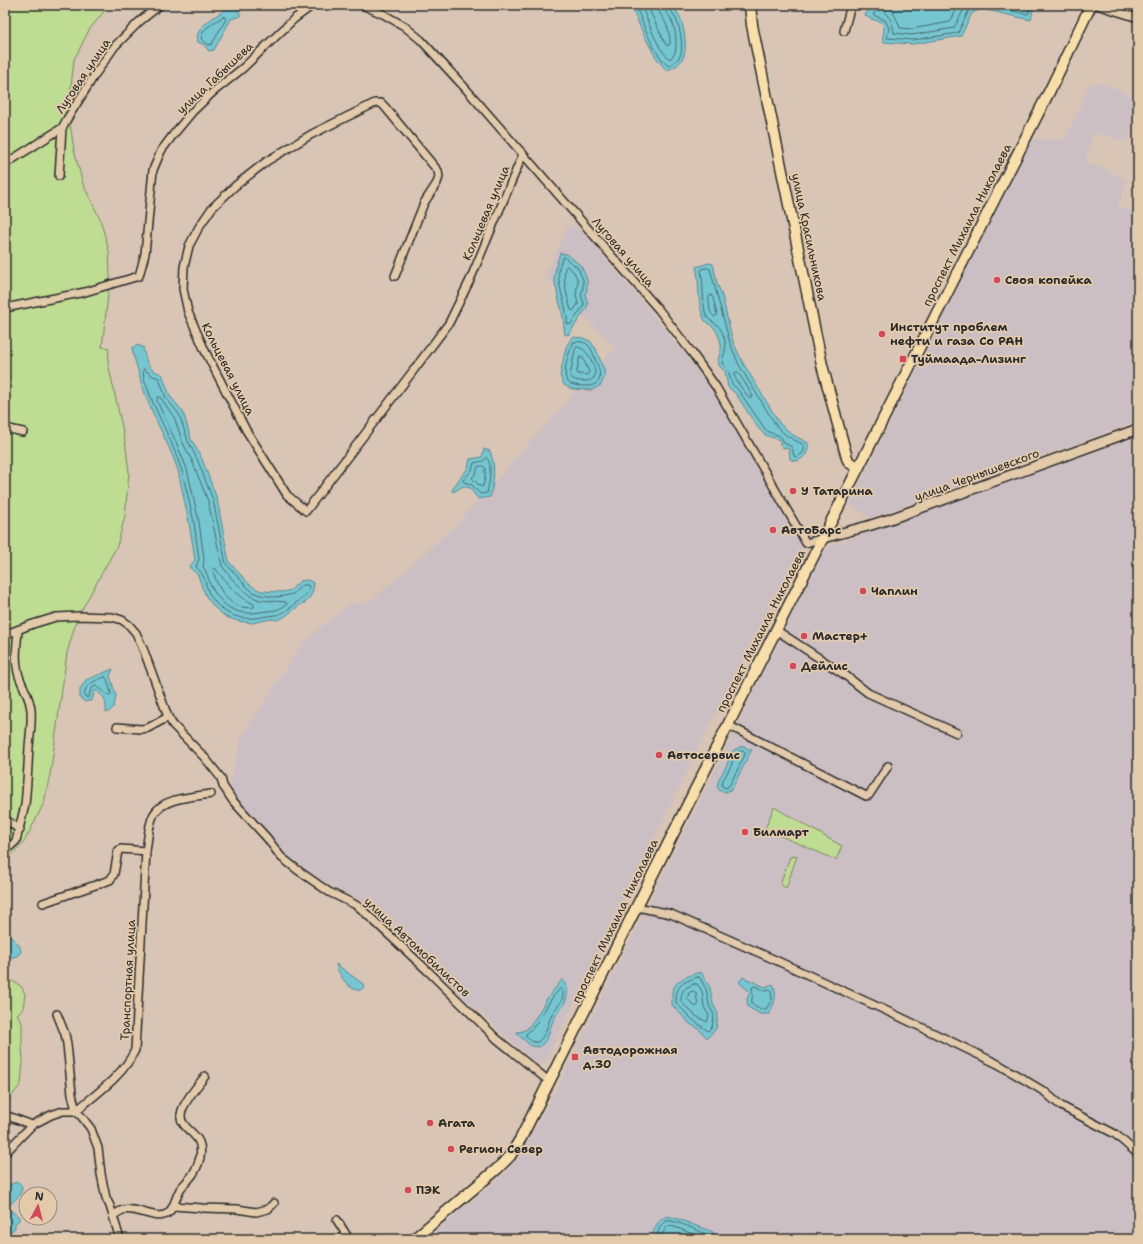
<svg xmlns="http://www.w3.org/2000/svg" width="1143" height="1244" font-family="'Shantell Sans',sans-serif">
  <rect width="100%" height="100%" fill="#d8c5b6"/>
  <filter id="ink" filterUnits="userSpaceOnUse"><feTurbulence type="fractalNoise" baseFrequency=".025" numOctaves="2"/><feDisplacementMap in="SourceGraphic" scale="8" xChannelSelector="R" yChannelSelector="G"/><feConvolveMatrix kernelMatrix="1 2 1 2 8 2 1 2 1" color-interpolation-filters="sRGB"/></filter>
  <g filter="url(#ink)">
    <g fill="#ccbfc4">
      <path d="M1098 82 1124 92 1138 101V105L1127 142 1094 132 1085 162 1127 179 1118 207 1138 213V421L872 518 849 505 1031 139 1065 140 1089 86Z"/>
      <path d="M568 226 580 228 676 342 711 389 802 546 709 726 545 1063 536 1064 406 944 367 904 326 883 284 853 230 790V785L241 738 303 642 348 605 371 601 456 525 615 347 545 276Z"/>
      <path d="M1138 435V1239H425L502 1176 519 1157 552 1098 825 548Z"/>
    </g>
    <g fill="#bfdc93" stroke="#75845f">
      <path d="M7 5H109L89 30 78 52 74 59 70 96V124L74 150 83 184 100 219 109 251 110 277 102 347 109 348 108 363 125 441 129 472 125 516 117 546 77 618 67 653 51 769 44 803 25 840 5 862V7Z"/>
      <path d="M774 807 842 846 836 860 765 829Z"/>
      <path d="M797 856 786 888 780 884 790 857Z"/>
      <path d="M5 977 21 986 25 994 23 1009 17 1014 22 1023V1047L23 1060 21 1084 8 1101 5 1104Z"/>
    </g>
    <g fill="#76c6d1" stroke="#58888f">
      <path d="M630 5H672C674 8 677 12 679 15 684 25 688 48 683 58 680 64 673 69 666 70L655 56 646 39Z"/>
      <path d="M880 5H1034L1031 20 982 9 972 13 961 36 913 44 883 42C881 34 887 33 882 22 876 20 870 20 865 15L867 12Z"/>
      <path d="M232 6 238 10 241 16 231 19 214 50 209 51 203 44 198 42C192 27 221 13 232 6Z"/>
      <path d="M560 253 567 254 581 266 587 279V290L585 294 588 304 586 309 569 334 565 335 562 311 559 301 554 278 556 266Z"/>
      <path d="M709 263 713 264 717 283 722 296 733 342 743 363 780 424 793 435 808 443C809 452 806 457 797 461L792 460 790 459 789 449 782 447 780 445V440L765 435 758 428 736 394 728 387 725 371C711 362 723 355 721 344 720 339 718 333 715 329 710 322 705 326 702 313 697 298 700 282 696 267Z"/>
      <path d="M572 337 583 338 590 341 596 349 604 370 605 376 601 385 592 390 572 389 564 385 560 376 566 347Z"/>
      <path d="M136 345 143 347C146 361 147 370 162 374L170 396 183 412 191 439 202 459 217 499 229 562 249 584 255 588 261 591 283 592 291 590 300 581 307 580 314 583 313 590 310 597 306 602 300 605 284 617 278 620 271 619 252 623 238 621 226 617 216 609 207 598 202 587 198 575 189 567 195 560C192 538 188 516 183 494 181 486 180 478 178 470 167 438 147 408 139 374 137 365 133 358 132 348Z"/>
      <path d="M484 449 490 451C496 468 494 480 490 497L478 499 470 488 463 486 453 492 452 490 460 478 468 468 470 459 482 457Z"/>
      <path d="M113 669 110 676 116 696 114 707 109 712H106C106 699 105 697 95 690L92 700 85 702 80 698V689L86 680Z"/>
      <path d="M745 746 747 749H752L732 789 726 792 720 791 717 786 719 779 727 765 730 754 734 750 740 747Z"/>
      <path d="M5 932C11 938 21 943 21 952L17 956 5 959Z"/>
      <path d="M336 964 363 984 364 986 363 988C361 990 359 991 357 990 348 989 337 972 336 964Z"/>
      <path d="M701 972 710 988 713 1004 718 1014 716 1029 707 1038 699 1029 690 1024 672 1005C672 1001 672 996 672 992 675 979 690 975 701 972Z"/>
      <path d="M743 977 765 987 773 984C778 995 774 1004 769 1014H760L748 1007 747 999 750 992 739 982Z"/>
      <path d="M562 980 564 981C566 986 568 990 567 996 565 1007 559 1009 555 1017 549 1027 550 1040 539 1047L531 1046 517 1034V1032L523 1031 527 1029 536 1017 548 997Z"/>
      <path d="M16 1182H18L22 1186C22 1197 13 1201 6 1207L19 1217V1220L15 1224V1228L10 1232 5 1234V1187Z"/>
      <path d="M667 1216 678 1219 713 1232 715 1239H653C652 1229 658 1220 667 1216Z"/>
    </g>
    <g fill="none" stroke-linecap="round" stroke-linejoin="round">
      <g stroke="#49696d" stroke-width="1">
        <path d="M635 5C644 24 652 52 668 66 672 64 678 60 680 56 684 47 680 28 676 19 674 14 669 10 669 5"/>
        <path d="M641 5C648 20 657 50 670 59L675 53C677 42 676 29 671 19 668 14 664 11 664 5"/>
        <path d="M647 5 666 45 668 46 670 44C670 36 669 30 666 24 663 17 658 13 658 5"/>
        <path d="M881 5 880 9 874 13 873 15 885 20 889 28 887 38 913 40 958 33 969 10 981 5 1027 14 1029 13 1030 5"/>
        <path d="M886 5 885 13C891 18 893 25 894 33L912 35 954 28 964 9 967 5"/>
        <path d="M892 5C892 13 898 20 900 28L912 29 950 22 959 5"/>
        <path d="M223 17H225L226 19 212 44 209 45 201 39C201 29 215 22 223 17Z"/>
        <path d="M564 257 578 268 583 280V289L581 294 584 304 583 307 570 325 567 323C567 319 567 315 566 311 563 295 552 271 564 257Z"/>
        <path d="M567 266 574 272 578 281 576 295 578 304 573 311 571 310C567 296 563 283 565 268Z"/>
        <path d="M708 268 710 269 730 343 739 365 777 427 787 436 804 445V451L802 454 796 457 794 456 792 447 784 443C781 431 772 437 765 429L739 391 732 384 728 370 722 363C722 358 724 356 725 351 727 344 723 330 717 325 711 319 708 322 705 312 702 298 704 284 701 271L702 269Z"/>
        <path d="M711 295 713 298 717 315 715 317C709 314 709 304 709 297Z"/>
        <path d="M574 342C579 341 585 342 588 345 592 349 594 355 595 359 601 373 605 387 583 386 578 385 572 386 568 382 561 376 569 349 574 342Z"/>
        <path d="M577 347C588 347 598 370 594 378 588 383 574 382 570 376L575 350Z"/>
        <path d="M580 357 583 358 589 372 588 375 578 374 577 373Z"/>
        <path d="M144 369 153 376 159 378 166 398 179 414 188 441 198 461 213 500 226 564 247 587 253 592 260 595 275 597 284 596 293 594 302 585H307L309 586C309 595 303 597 297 602 294 604 293 606 290 608 278 617 276 614 262 617 238 622 219 613 208 591 206 585 205 579 202 574 201 571 198 569 196 567L199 559 194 522 182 471 172 444 153 403 144 379 143 371Z"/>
        <path d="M736 372H738L753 396 752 398H749C744 390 736 383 734 374Z"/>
        <path d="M158 397H160L174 417 183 443 193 463 208 501 222 566 233 580 250 596 260 600 286 602 287 604C277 612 272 610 260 612 236 617 220 605 210 584 208 578 207 572 203 567L204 559 199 522 187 469 176 442 157 401V399Z"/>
        <path d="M487 458C493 464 489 484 487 493L480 494 472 485 464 482 463 480 472 470 474 463 483 461Z"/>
        <path d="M483 466 485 468V478L483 486 481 487 472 478 476 473 478 467Z"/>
        <path d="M214 568 216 569C226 583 238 597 254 604V607C231 612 217 589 213 570Z"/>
        <path d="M105 677 107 679 111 693 110 695H108L98 687 95 686 91 689 89 697H85C83 684 95 681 105 677Z"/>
        <path d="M741 751 745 752V755L729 786 726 788 723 787 722 785 723 780 731 766 734 756 736 753Z"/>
        <path d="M698 977 700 978 706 989 709 1005 714 1015 712 1027 708 1031 693 1020 676 1003C676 985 681 983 698 977Z"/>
        <path d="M694 984H697L702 991 704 1007 709 1016 707 1022 696 1016 681 1002C681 990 684 988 694 984Z"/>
        <path d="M755 986 764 991 769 990 771 991 772 999 766 1009H761L752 1004C751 998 754 994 752 988Z"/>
        <path d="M561 988 563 990C564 1005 555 1006 551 1016 547 1026 546 1035 538 1042H533L526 1036V1034C542 1022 546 1001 561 988Z"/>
        <path d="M693 991 696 993 698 1005 696 1007 687 999 689 993Z"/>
        <path d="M657 1239C657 1234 660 1222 667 1221 674 1219 700 1232 709 1235L711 1239"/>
        <path d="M662 1239V1234L668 1226 675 1227 705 1239"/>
      </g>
      <g stroke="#2b2b2b" stroke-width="10">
        <g id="minor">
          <path d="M362 5 383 14 404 26 421 40 466 89 659 310 692 353 716 387 806 543 823 538"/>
          <path d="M1097 5 1138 18"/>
          <path d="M844 31 851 5"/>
          <path d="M5 164 62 128"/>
          <path d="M59 176 62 128 67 119 94 76 115 46 140 21 160 5"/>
          <path d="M395 276 424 203 437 183 439 177 438 171 385 107 381 103H375L312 134 267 161 235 186 212 208 199 227 189 246 184 267 183 289 188 312 205 351 246 430 287 495 306 511 410 375 449 323 470 280 523 154"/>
          <path d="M5 308 85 292 139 276 145 254 153 170 161 151 173 135 193 111 213 92 243 68 294 19 313 5"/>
          <path d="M5 428 23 432"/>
          <path d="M776 630 845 675 868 693 957 733"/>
          <path d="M5 633H9L33 624 56 617 78 616 112 617 122 620 129 625 136 633 144 651 168 717 173 725 205 758 221 778 223 786 233 801 267 838 281 857 299 871 329 892 354 904 359 907 429 972 497 1039 550 1082"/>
          <path d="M728 725 866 796 869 795 888 766"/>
          <path d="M117 727 141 729 148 728 168 717"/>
          <path d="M5 819 20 830"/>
          <path d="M5 851 16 841 25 805C27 786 28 766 29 747 30 735 32 722 31 710 30 697 23 688 19 676 14 661 17 645 18 630"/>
          <path d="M43 903 110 880 114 874 118 851 121 849 146 851"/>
          <path d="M637 907 671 914 771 958 900 1017 998 1064 1045 1092 1061 1106 1115 1134 1138 1154"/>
          <path d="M57 1014 65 1034 67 1044 72 1094 76 1111"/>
          <path d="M76 1111C97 1093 123 1076 135 1050L146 851C148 840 148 825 154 814 164 797 194 797 211 794"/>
          <path d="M5 1115 32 1125"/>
          <path d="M5 1153 32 1125 51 1115 63 1111H76L82 1117 91 1129 98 1148 101 1174 106 1198 110 1206 120 1239"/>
          <path d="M173 1206 202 1208 237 1209 256 1212 268 1209 274 1203"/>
          <path d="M113 1216C116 1214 119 1211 123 1210 137 1206 159 1223 169 1212 175 1206 176 1195 181 1188 185 1183 190 1179 193 1174 199 1165 203 1152 199 1142 195 1132 180 1127 181 1115 182 1103 198 1086 205 1076"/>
          <path d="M337 1220 349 1239"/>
        </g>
      </g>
      <g stroke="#2b2b2b" stroke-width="12">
        <path id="secondary" d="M823 538 868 526 890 519 1138 429"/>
      </g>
      <g stroke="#2b2b2b" stroke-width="13">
        <g id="primary">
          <path d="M750 5 752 25 756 45 822 365 847 458 849 462 858 468"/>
          <path d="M414 1239 497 1169 510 1156 521 1138 695 790 1051 88 1091 5"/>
        </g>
      </g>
      <use href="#minor" stroke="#e2caab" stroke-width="7"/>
      <use href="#secondary" stroke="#e2caab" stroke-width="9"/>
      <use href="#primary" stroke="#f8deab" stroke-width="10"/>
    </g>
  </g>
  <g fill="#d1495b" stroke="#e2caab" stroke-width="1.5">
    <circle cx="997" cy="280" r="4"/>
    <circle cx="882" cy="334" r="4"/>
    <rect x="899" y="355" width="8" height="8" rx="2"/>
    <circle cx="793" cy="491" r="4"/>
    <circle cx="773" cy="530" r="4"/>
    <circle cx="863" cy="591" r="4"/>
    <circle cx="804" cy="636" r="4"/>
    <circle cx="793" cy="666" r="4"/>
    <circle cx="659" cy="755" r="4"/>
    <circle cx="745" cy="832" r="4"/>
    <rect x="571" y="1053" width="8" height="8" rx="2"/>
    <circle cx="430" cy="1123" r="4"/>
    <circle cx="451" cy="1149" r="4"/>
    <circle cx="408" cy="1190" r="4"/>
  </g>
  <g text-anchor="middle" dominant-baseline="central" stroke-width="3.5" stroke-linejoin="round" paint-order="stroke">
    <g font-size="12" fill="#2b2b2b" stroke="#e2caab">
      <text transform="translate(83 76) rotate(-56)">Луговая улица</text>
      <text transform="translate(215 78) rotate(-43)">улица Габышева</text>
      <text transform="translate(486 213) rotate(-67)">Кольцевая улица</text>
      <text transform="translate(967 225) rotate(-63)">проспект Михаила Николаева</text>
      <text transform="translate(809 237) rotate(78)">улица Красильникова</text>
      <text transform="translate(623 252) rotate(49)">Луговая улица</text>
      <text transform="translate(228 369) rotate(63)">Кольцевая улица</text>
      <text transform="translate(977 475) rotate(-20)">улица Чернышевского</text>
      <text transform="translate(761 631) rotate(-63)">проспект Михаила Николаева</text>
      <text transform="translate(615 921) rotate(-64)">проспект Михаила Николаева</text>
      <text transform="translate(417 947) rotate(43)">улица Автомобилистов</text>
      <text transform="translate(128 980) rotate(-87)">Транспортная улица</text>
    </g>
    <g font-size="12" font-weight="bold" fill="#2b2b2b" stroke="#e2caab" text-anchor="start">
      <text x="1005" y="280">Своя копейка</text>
      <text x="890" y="327">Институт проблем<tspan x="890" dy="14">нефти и газа Со РАН</tspan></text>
      <text x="911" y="359">Туймаада-Лизинг</text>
      <text x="801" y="491">У Татарина</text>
      <text x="781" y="530">АвтоБарс</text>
      <text x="871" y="591">Чаплин</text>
      <text x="812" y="636">Мастер+</text>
      <text x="801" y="666">Дейлис</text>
      <text x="667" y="755">Автосервис</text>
      <text x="753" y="832">Билмарт</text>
      <text x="583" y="1050">Автодорожная<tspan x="583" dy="14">д.30</tspan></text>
      <text x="438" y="1123">Агата</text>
      <text x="459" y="1149">Регион Север</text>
      <text x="416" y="1190">ПЭК</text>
    </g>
  </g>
  <rect width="1143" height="1244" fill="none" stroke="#e2caab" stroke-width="20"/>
  <rect x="10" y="10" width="1123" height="1224" fill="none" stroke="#2b2b2b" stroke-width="1.5" filter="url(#ink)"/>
  <g transform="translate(38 1206) rotate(7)"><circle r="19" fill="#e2caab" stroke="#998a78"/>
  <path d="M0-3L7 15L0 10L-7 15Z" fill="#d1495b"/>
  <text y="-6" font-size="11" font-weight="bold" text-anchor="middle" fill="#2b2b2b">N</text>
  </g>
</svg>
